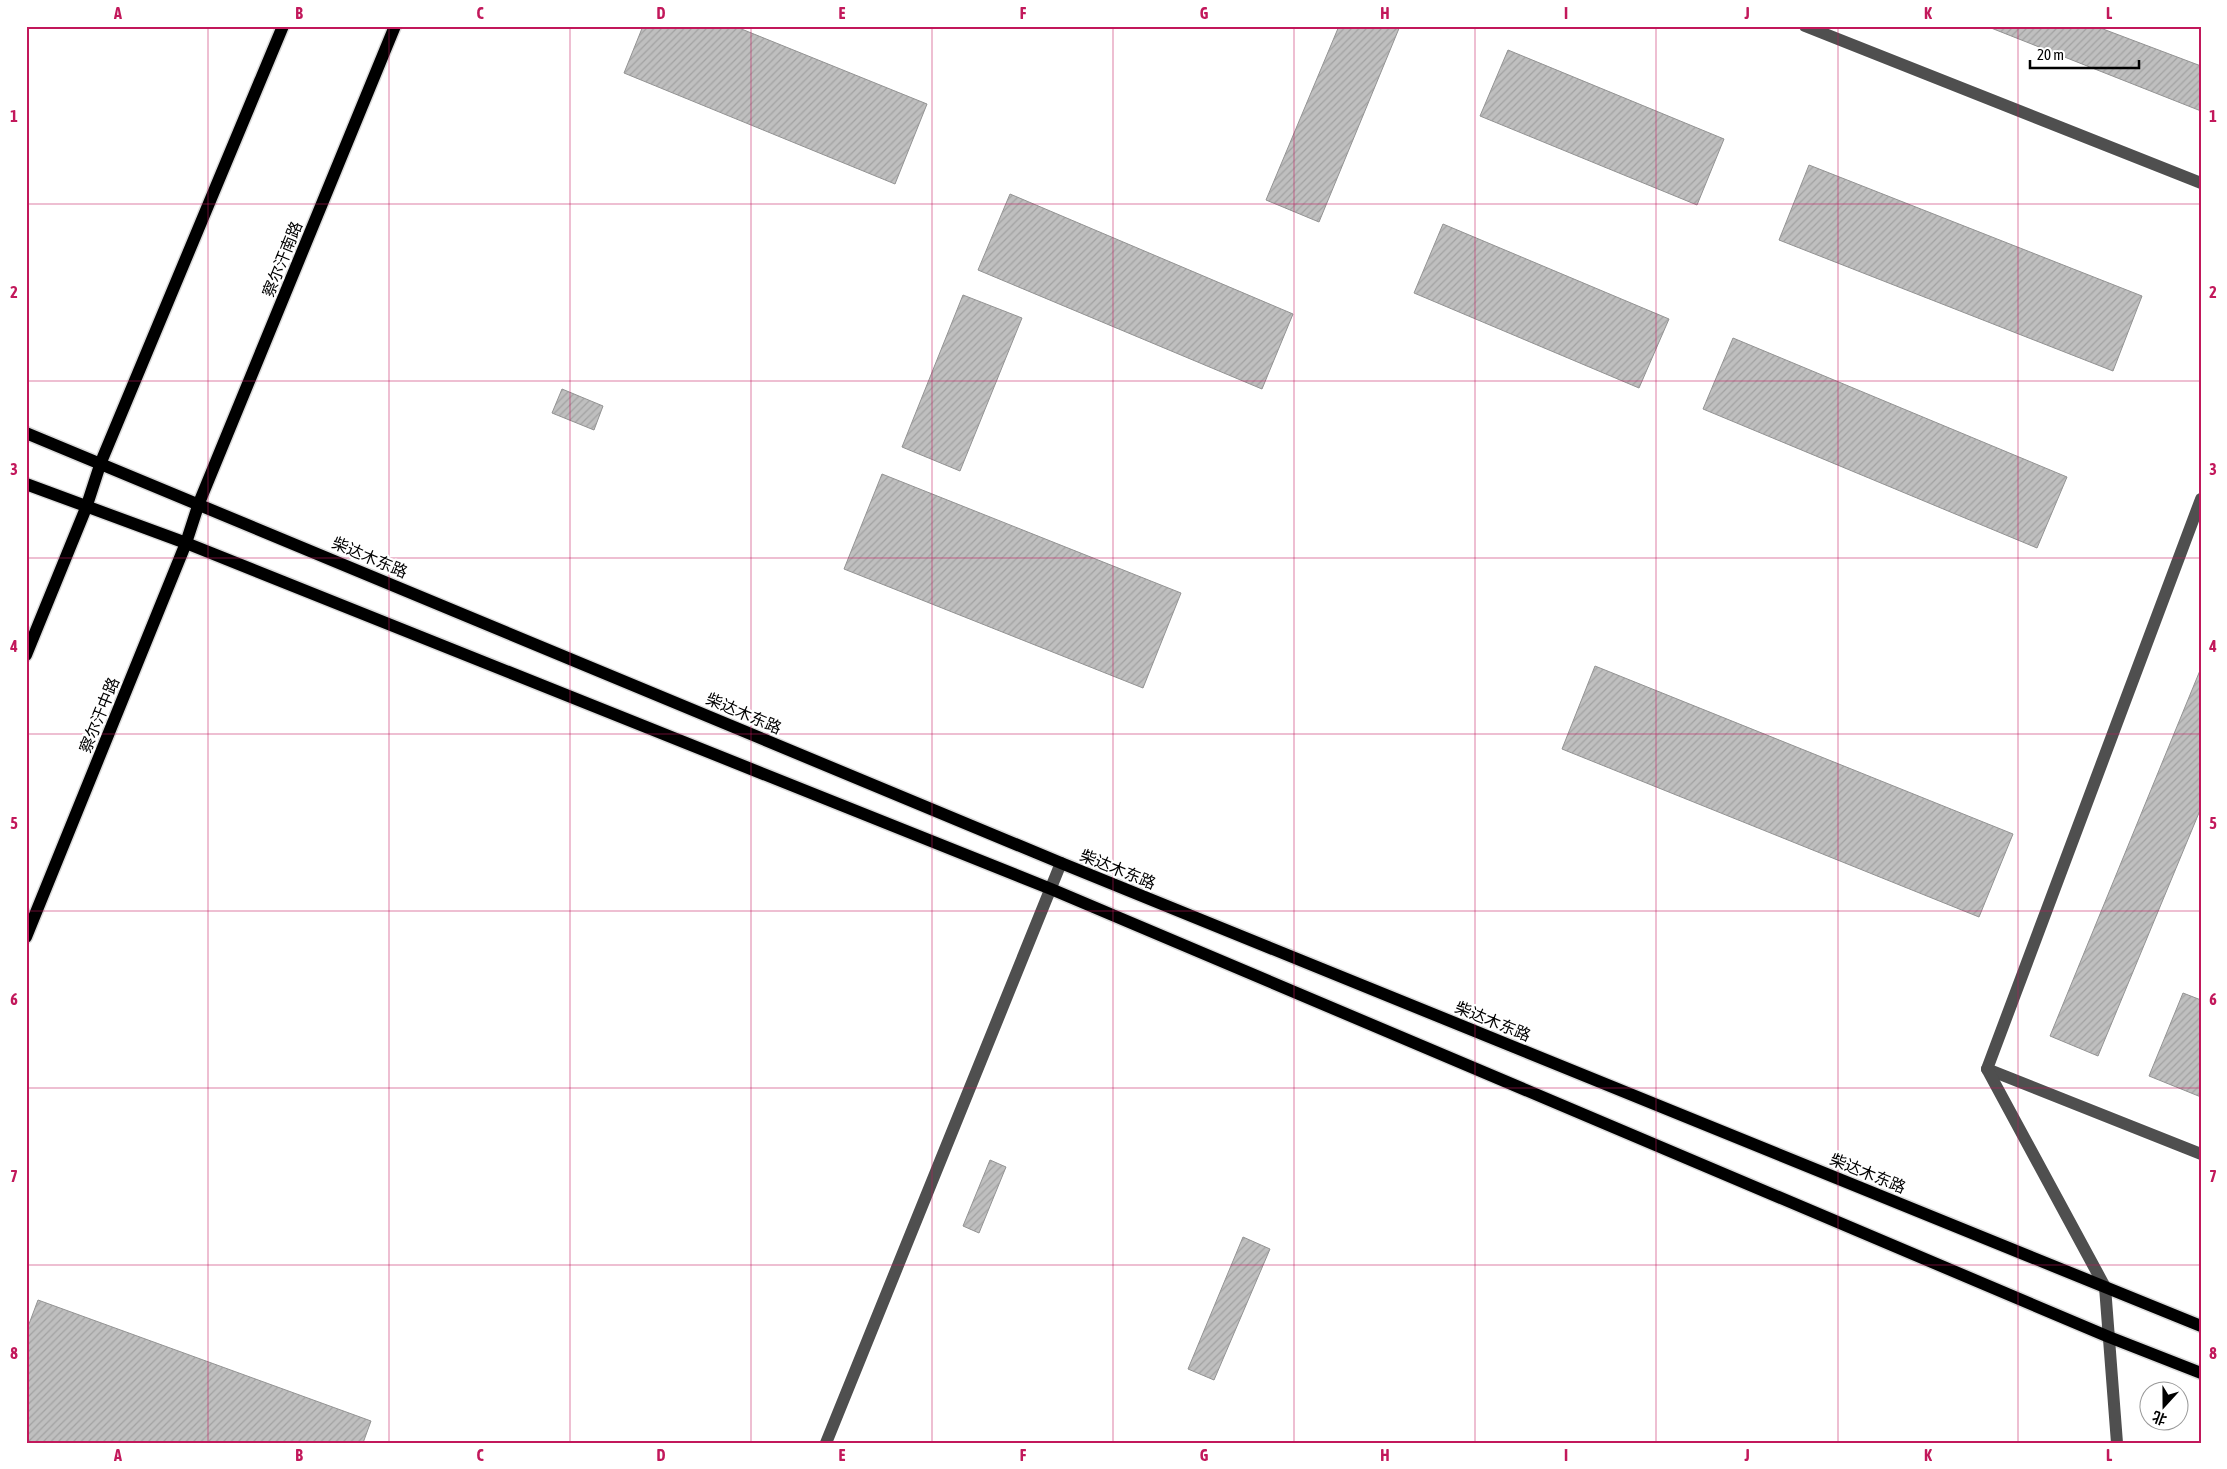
<svg xmlns="http://www.w3.org/2000/svg" width="2227" height="1469" font-family="'Asap Condensed','Noto Sans SC',sans-serif">
  <defs>
    <pattern id="building-hatch" width="6" height="6" patternUnits="userSpaceOnUse" patternTransform="scale(1.25)"><rect width="6" height="6" fill="#bfbfbf"/><path d="M-1 1l2-2M0 6l6-6M5 7l2-2" fill="none" stroke="#a2a2a2"/></pattern>
  </defs>
  <rect width="100%" height="100%" fill="#fff"/>
  <g fill="url(#building-hatch)" stroke="#939393">
    <path d="M643 26H734L927 104 895 184 624 73Z"/>
    <path d="M1339 26H1400L1319 222 1266 200Z"/>
    <path d="M1986 26H2095L2201 66V111Z"/>
    <path d="M1508 50 1724 139 1697 205 1480 116Z"/>
    <path d="M1809 165 2142 296 2113 371 1779 240Z"/>
    <path d="M1010 194 1293 314 1262 389 978 270Z"/>
    <path d="M1443 224 1669 319 1639 388 1414 293Z"/>
    <path d="M963 295 1022 318 960 471 902 447Z"/>
    <path d="M1733 338 2067 477 2037 548 1703 409Z"/>
    <path d="M562 389 603 406 594 430 552 413Z"/>
    <path d="M882 474 1181 593 1143 688 844 569Z"/>
    <path d="M1595 666 2013 834 1979 917 1562 749Z"/>
    <path d="M2201 668V808L2098 1056 2050 1036Z"/>
    <path d="M2183 993 2201 1000V1097L2149 1076Z"/>
    <path d="M990 1160 1006 1167 979 1233 963 1226Z"/>
    <path d="M1243 1237 1270 1249 1214 1380 1188 1369Z"/>
    <path d="M38 1300 371 1421 363 1443H26V1332Z"/>
  </g>
  <g fill="none" stroke-linecap="round" stroke-linejoin="round">
    <g stroke="#dbdbdb" stroke-width="15">
      <g id="major">
        <path d="M26 433 1061 863 2201 1326"/>
        <path d="M26 484 186 543 1051 889 2109 1337 2201 1373"/>
        <path d="M26 655 86 508 101 462 283 26"/>
        <path d="M26 937 186 543 199 503 395 26"/>
      </g>
    </g>
    <g stroke="#4f4f4f" stroke-width="12">
      <path d="M1805 26 2201 183"/>
      <path d="M1987 1069 2201 1154"/>
      <path d="M826 1443 1061 863"/>
      <path d="M2117 1443 2105 1287 1987 1069 2201 499"/>
    </g>
    <use href="#major" stroke="#000" stroke-width="12"/>
  </g>
  <path fill="none" stroke="#c2185b" stroke-width="1" stroke-opacity="0.55" d="M208 26V1443M389 26V1443M570 26V1443M751 26V1443M932 26V1443M1113 26V1443M1294 26V1443M1475 26V1443M1656 26V1443M1838 26V1443M2018 26V1443M26 204H2201M26 381H2201M26 558H2201M26 734H2201M26 911H2201M26 1088H2201M26 1265H2201"/>
  <g text-anchor="middle" dominant-baseline="central" stroke-width="4.5" stroke-linejoin="round" paint-order="stroke">
    <g font-size="16" fill="#000" stroke="#fff">
      <text transform="translate(282 259) rotate(-68)">察尔汗南路</text>
      <text transform="translate(370 557) rotate(23)">柴达木东路</text>
      <text transform="translate(744 713) rotate(23)">柴达木东路</text>
      <text transform="translate(99 715) rotate(-68)">察尔汗中路</text>
      <text transform="translate(1118 869) rotate(22)">柴达木东路</text>
      <text transform="translate(1493 1021) rotate(22)">柴达木东路</text>
      <text transform="translate(1868 1173) rotate(22)">柴达木东路</text>
    </g>
  </g>
  <rect width="2227" height="1469" fill="none" stroke="#ffffff" stroke-width="55"/>
  <g transform="translate(2164 1406) rotate(201)"><circle r="24" fill="#ffffff" stroke="#999999"/>
  <path d="M0-4L9 19L0 12L-9 19Z" fill="#000000"/>
  <text y="-8" font-size="14" font-weight="bold" text-anchor="middle" fill="#000000">北</text>
  </g>
  <path d="M2030 60v8h109v-8" fill="none" stroke="#000000" stroke-width="2.5"/>
  <text x="2037" y="60" font-size="15" fill="#000000" stroke="#ffffff" stroke-width="4" paint-order="stroke">20 m</text>
  <rect x="28" y="28" width="2172" height="1414" fill="none" stroke="#c2185b" stroke-width="2"/>
  <g font-size="16" text-anchor="middle" font-weight="bold" fill="#c2185b">
    <text x="118" y="19">A</text>
    <text x="299" y="19">B</text>
    <text x="480" y="19">C</text>
    <text x="661" y="19">D</text>
    <text x="842" y="19">E</text>
    <text x="1023" y="19">F</text>
    <text x="1204" y="19">G</text>
    <text x="1385" y="19">H</text>
    <text x="1566" y="19">I</text>
    <text x="1747" y="19">J</text>
    <text x="1928" y="19">K</text>
    <text x="2109" y="19">L</text>
    <text x="14" y="122">1</text>
    <text x="2213" y="122">1</text>
    <text x="14" y="298">2</text>
    <text x="2213" y="298">2</text>
    <text x="14" y="475">3</text>
    <text x="2213" y="475">3</text>
    <text x="14" y="652">4</text>
    <text x="2213" y="652">4</text>
    <text x="14" y="829">5</text>
    <text x="2213" y="829">5</text>
    <text x="14" y="1005">6</text>
    <text x="2213" y="1005">6</text>
    <text x="14" y="1182">7</text>
    <text x="2213" y="1182">7</text>
    <text x="14" y="1359">8</text>
    <text x="2213" y="1359">8</text>
    <text x="118" y="1461">A</text>
    <text x="299" y="1461">B</text>
    <text x="480" y="1461">C</text>
    <text x="661" y="1461">D</text>
    <text x="842" y="1461">E</text>
    <text x="1023" y="1461">F</text>
    <text x="1204" y="1461">G</text>
    <text x="1385" y="1461">H</text>
    <text x="1566" y="1461">I</text>
    <text x="1747" y="1461">J</text>
    <text x="1928" y="1461">K</text>
    <text x="2109" y="1461">L</text>
  </g>
</svg>
